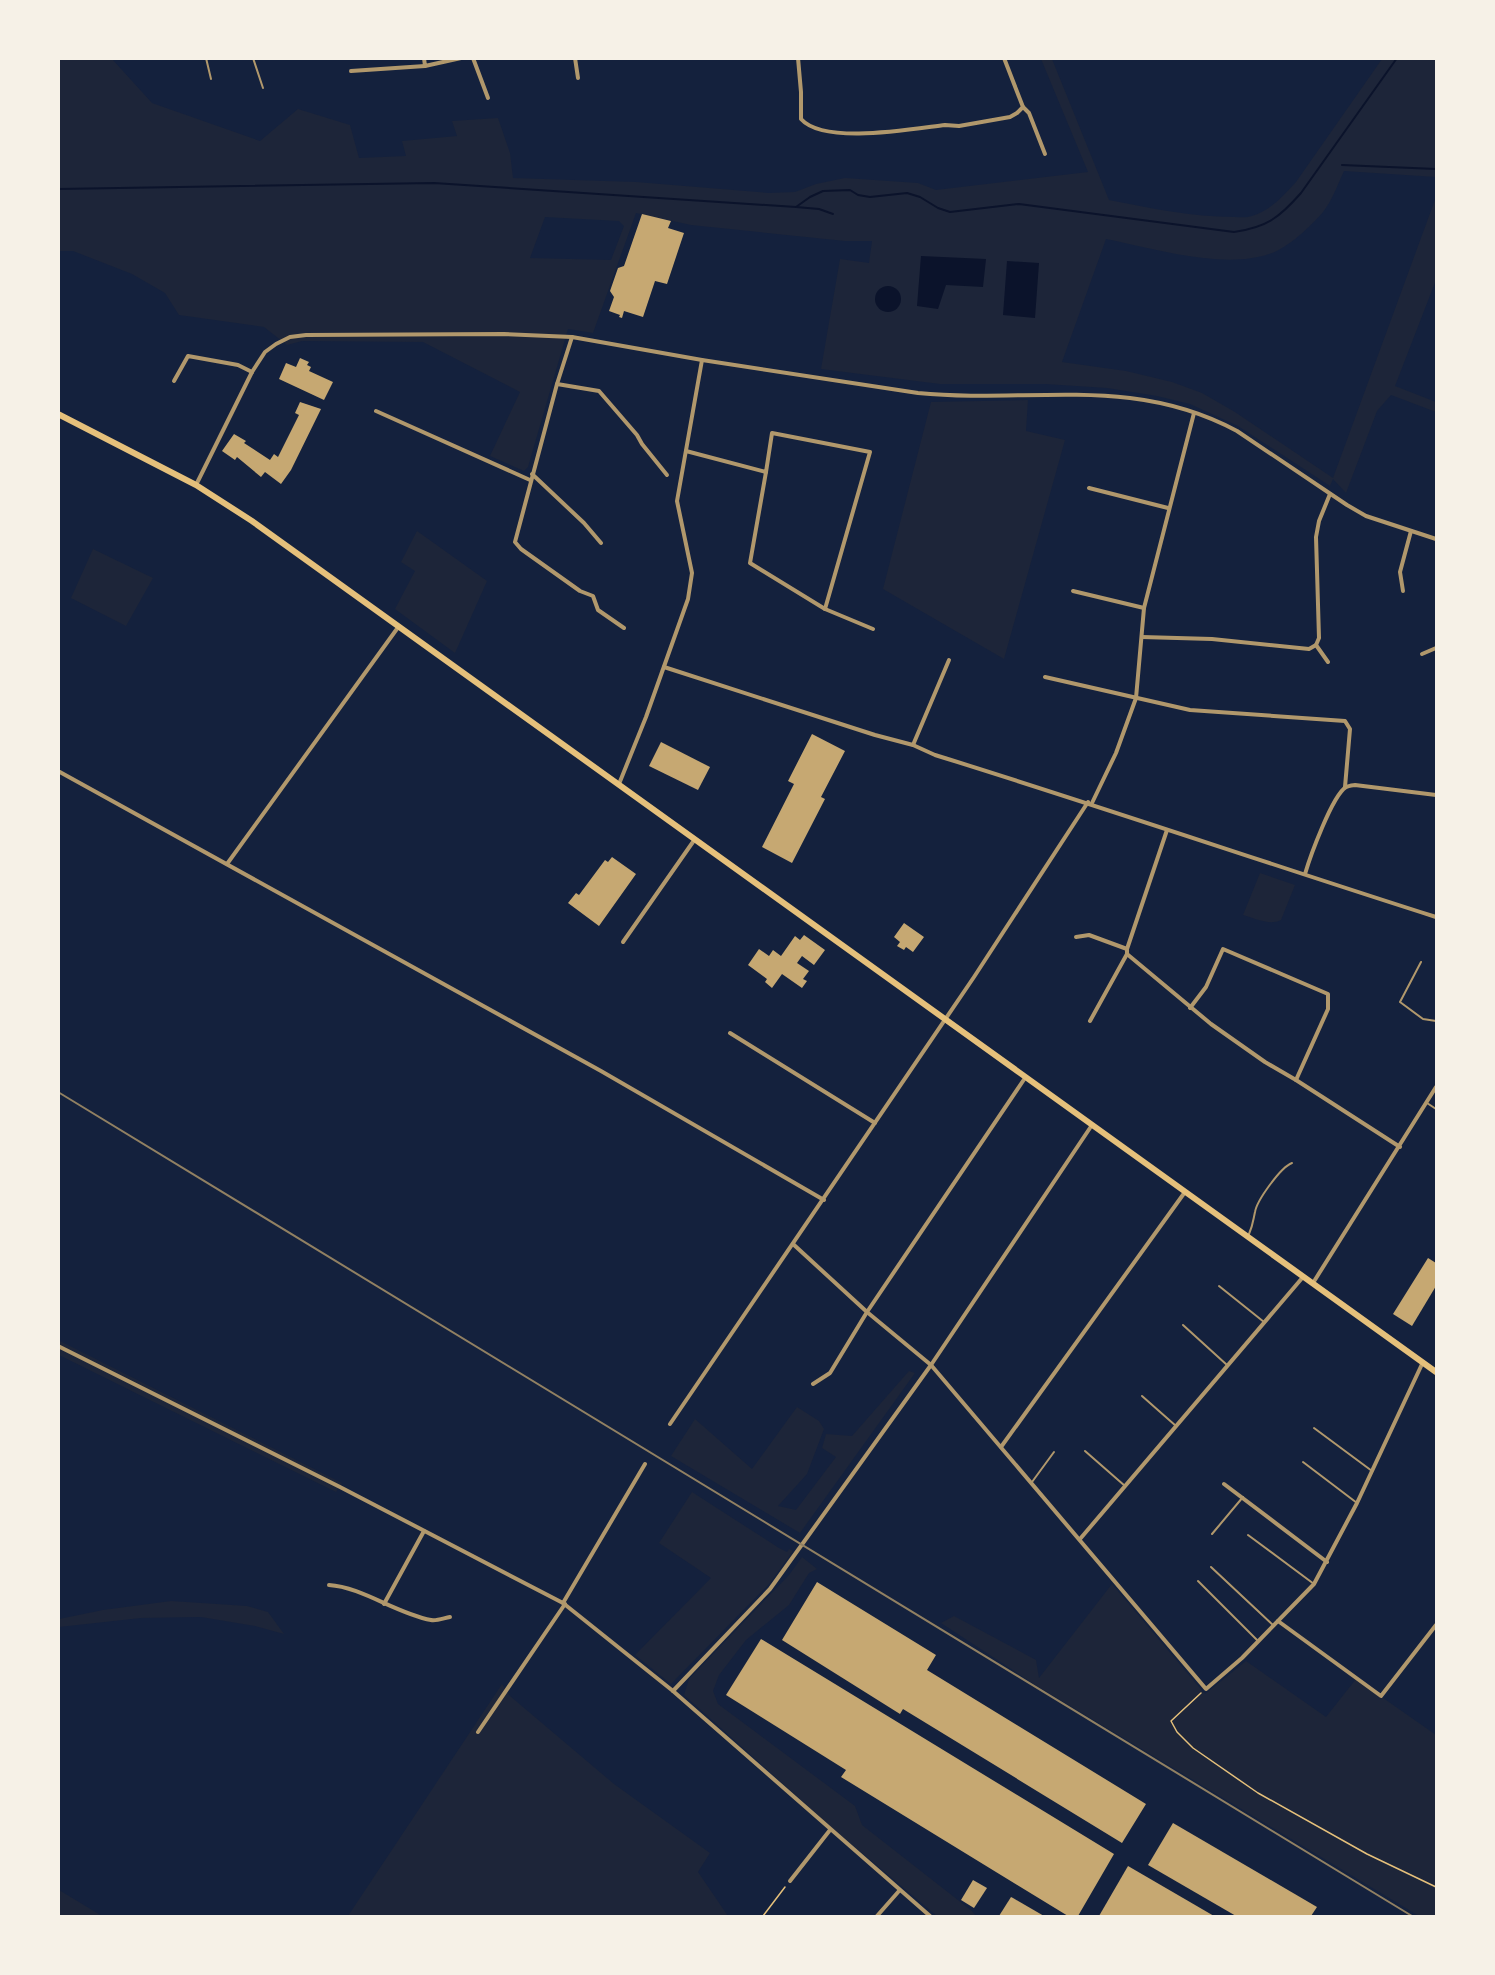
<svg xmlns="http://www.w3.org/2000/svg" width="1495" height="1975" font-family="Cabin,sans-serif">
  <rect width="100%" height="100%" fill="#14213d"/>
  <g fill="#1d2539" fill-rule="evenodd">
    <path d="M59 59H112L152 103 260 141 298 109 350 125 359 158 406 156 402 141 457 136 452 121 498 118 510 153 513 178 636 182 769 193 795 192 816 184 845 178 918 183 936 190 1088 172 1041 59H1052L1109 200C1150 208 1192 217 1234 217 1240 217 1247 218 1252 216 1271 210 1283 196 1296 182L1382 59H1436V177L1344 171C1338 184 1332 201 1323 212 1311 226 1287 249 1269 254 1223 270 1152 248 1106 239L1062 362 1126 371 1172 382 1202 393 1235 412 1333 478 1436 197V280L1395 386 1436 402V412L1391 395 1377 411 1346 493 1333 479 1330 486 1238 426 1190 404 1157 396 1107 388 1045 384H940L821 369 840 259 869 263 872 241H845L691 225 636 213 593 333 568 329 528 467 524 471 490 456 520 392 423 342 302 341 287 345 264 327 179 315 165 293 132 274 73 251H59ZM545 217 619 221 624 226 611 260 530 258Z"/>
    <path d="M1028 400 1026 431 1065 440 1004 659 883 589 931 402Z"/>
    <path d="M417 531 487 581 455 653 395 609 415 571 401 562Z"/>
    <path d="M93 549 153 578 126 626 71 598Z"/>
    <path d="M1260 873 1295 885 1281 920C1270 926 1254 918 1243 915Z"/>
    <path d="M58 1340 342 1483 336 1492 59 1355Z"/>
    <path d="M909 1371 915 1373 800 1533 671 1456 695 1419 752 1469 797 1407 819 1421 824 1429 807 1474 778 1506 796 1510 836 1457 822 1448 826 1434 852 1436Z"/>
    <path d="M692 1492 779 1548 787 1552 789 1549 793 1551 770 1583 671 1684 635 1655 711 1578 659 1543Z"/>
    <path d="M802 1557 817 1569 809 1573 789 1605 746 1640 719 1675 713 1691 718 1704 855 1806 862 1825 972 1911 976 1916H937L831 1827 684 1695 689 1679 789 1575Z"/>
    <path d="M1112 1584 1205 1694 1246 1661 1326 1717 1356 1679 1436 1735V1916H1419L1037 1686 941 1623 954 1616 1036 1660 1039 1678Z"/>
    <path d="M171 1601 247 1606 268 1612 284 1634 255 1626 201 1617 141 1618 59 1627V1619L103 1610Z"/>
    <path d="M502 1684 510 1696 614 1784 710 1853 698 1872 728 1916H348Z"/>
    <path d="M58 1890H59L102 1916H59Z"/>
  </g>
  <g fill="#0b132b">
    <path d="M921 256 986 259 983 287 946 285 938 309 917 306Z"/>
    <path d="M1007 261 1039 263 1035 318 1003 315Z"/>
    <circle cx="888" cy="299" r="13"/>
  </g>
  <g fill="none" stroke-linecap="round" stroke-linejoin="round">
    <g stroke="#0b132b" stroke-width="2">
      <path d="M1342 165 1436 169"/>
      <path d="M58 189 434 183 796 207 810 197 823 191 850 190 858 195 870 197 907 193 920 197 938 208 950 212 1019 204 1234 232C1267 227 1279 218 1301 193L1397 58"/>
      <path d="M796 207 819 209 833 214"/>
    </g>
  </g>
  <g fill="#c6a872">
    <path d="M642 214 671 221 668 228 684 233 667 284 655 281 643 317 624 311 622 318 619 317 620 315 609 311 614 297 610 291 618 268 624 266Z"/>
    <path d="M300 358 309 362 307 365 311 367 309 371 333 382 324 400 279 379 286 363 296 367Z"/>
    <path d="M300 402 321 409 291 470 281 484 265 472 261 477 237 457 235 460 222 451 234 434 246 441 244 443 270 460 274 454 278 457 299 415 295 413Z"/>
    <path d="M812 734 845 751 821 797 825 799 792 863 762 847 794 784 788 781Z"/>
    <path d="M661 742 710 767 698 790 649 766Z"/>
    <path d="M612 857 636 874 599 926 568 903 576 893 579 895 605 860 608 862Z"/>
    <path d="M904 923 924 937 913 952 906 947 904 950 897 946 900 942 894 937Z"/>
    <path d="M804 935 825 950 814 965 802 956 797 963 809 971 803 979 807 981 802 988 782 974 772 988 765 982 767 979 748 965 759 949 769 956 773 950 781 956 795 936 800 940Z"/>
    <path d="M1428 1258 1436 1263V1286L1412 1326 1393 1314Z"/>
    <path d="M817 1582 936 1655 927 1670 1146 1804 1122 1843 903 1709 900 1714 782 1640Z"/>
    <path d="M761 1639 1114 1854 1078 1916H1068L841 1777 846 1770 726 1695Z"/>
    <path d="M1173 1823 1317 1907 1311 1916H1236L1148 1865Z"/>
    <path d="M1128 1866 1214 1916H1099Z"/>
    <path d="M973 1880 987 1888 974 1908 961 1900Z"/>
    <path d="M1011 1897 1013 1898 1044 1916H999Z"/>
  </g>
  <g fill="none" stroke-linecap="round" stroke-linejoin="round">
    <g stroke="#e5c07b" stroke-width="1.5">
      <path d="M1201 1693 1171 1721 1177 1732 1193 1748 1258 1793 1367 1854 1436 1887"/>
      <path d="M763 1916 785 1887"/>
    </g>
    <g stroke="#b1986c" stroke-width="2">
      <path d="M206 58 211 79"/>
      <path d="M253 58 263 88"/>
      <path d="M1421 962 1400 1002 1423 1019 1436 1021"/>
      <path d="M1427 1103 1436 1109"/>
      <path d="M1249 1234C1253 1225 1253 1221 1255 1212 1257 1200 1281 1167 1292 1163"/>
      <path d="M1219 1286 1264 1322"/>
      <path d="M1183 1325 1227 1365"/>
      <path d="M1142 1396 1176 1426"/>
      <path d="M1314 1428 1372 1471"/>
      <path d="M1085 1451 1125 1486"/>
      <path d="M1303 1462 1357 1503"/>
      <path d="M1032 1482 1054 1452"/>
      <path d="M1212 1534 1243 1497"/>
      <path d="M1248 1535 1314 1584"/>
      <path d="M1211 1567 1274 1626"/>
      <path d="M1198 1581 1258 1641"/>
    </g>
    <g stroke="#b1986c" stroke-width="4">
      <path d="M424 58 425 66 461 58"/>
      <path d="M473 58 488 98"/>
      <path d="M575 58 578 78"/>
      <path d="M798 58 801 92V119C824 145 912 129 945 125L959 126 1010 117 1017 113 1023 107 1004 58"/>
      <path d="M883 58H894"/>
      <path d="M351 71 425 66"/>
      <path d="M1023 107 1029 113 1045 154"/>
      <path d="M572 337 557 384 515 542 521 549 580 591 593 596 598 610 624 628"/>
      <path d="M174 381 188 356 238 365 252 372"/>
      <path d="M557 384 599 391 637 435 642 444 667 475"/>
      <path d="M376 411 530 480"/>
      <path d="M686 451 766 472 772 433 870 452 825 609"/>
      <path d="M766 472 750 563 825 609 873 629"/>
      <path d="M532 474 584 523 601 543"/>
      <path d="M196 485 252 372 265 352 276 344 290 337 306 335 504 334 572 337 702 360 918 393C1029 404 1131 374 1237 431L1347 505 1366 516 1436 539"/>
      <path d="M1089 488 1168 508"/>
      <path d="M1073 591 1144 608"/>
      <path d="M1403 591 1400 572 1411 531"/>
      <path d="M1142 637 1212 639 1309 649 1316 645"/>
      <path d="M1422 654 1436 648"/>
      <path d="M1328 662 1316 645 1319 638 1316 537 1319 521 1330 494"/>
      <path d="M664 667 875 735 913 745 935 755C1103 807 1269 864 1436 917"/>
      <path d="M1045 677 1190 710 1345 721 1350 729 1345 787"/>
      <path d="M913 745 949 660"/>
      <path d="M58 771 601 1071 824 1200"/>
      <path d="M619 784 646 717 688 599 692 573 677 501 702 360"/>
      <path d="M1092 803 1116 753 1136 698 1144 608 1194 413"/>
      <path d="M1167 830 1127 949V954L1211 1024 1265 1062 1296 1080 1400 1147"/>
      <path d="M227 864 399 626"/>
      <path d="M1305 874C1310 857 1332 796 1346 787 1349 786 1352 785 1355 785L1436 795"/>
      <path d="M1076 937 1089 935 1127 949"/>
      <path d="M623 942 695 839"/>
      <path d="M1190 1008 1206 987 1223 949 1328 994V1009L1296 1080"/>
      <path d="M1090 1021 1127 954"/>
      <path d="M730 1033 875 1123"/>
      <path d="M793 1244 867 1312 931 1365 1206 1689 1242 1658 1314 1584 1357 1503 1423 1362"/>
      <path d="M1313 1283 1436 1087"/>
      <path d="M58 1346 340 1487 563 1603 673 1691 930 1916"/>
      <path d="M813 1384 830 1373 867 1312 1025 1078"/>
      <path d="M670 1424 974 977 1088 802"/>
      <path d="M1001 1447 1185 1192"/>
      <path d="M1224 1484 1327 1562"/>
      <path d="M1080 1539 1303 1277"/>
      <path d="M329 1585C362 1587 397 1614 431 1620 437 1621 444 1618 450 1617"/>
      <path d="M563 1603 645 1464"/>
      <path d="M384 1604 424 1531"/>
      <path d="M1278 1621 1381 1696 1436 1625"/>
      <path d="M673 1691 770 1589 931 1365 1092 1125"/>
      <path d="M478 1732 565 1604"/>
      <path d="M790 1881 830 1830"/>
      <path d="M877 1916 899 1891"/>
    </g>
    <path stroke="#e5c07b" stroke-width="6" d="M58 414 196 485 252 521 1436 1372"/>
    <path stroke="#918062" stroke-width="2" d="M58 1092 1412 1916"/>
  </g>
  <rect width="1495" height="1975" fill="none" stroke="#f6f1e7" stroke-width="120"/>
</svg>
